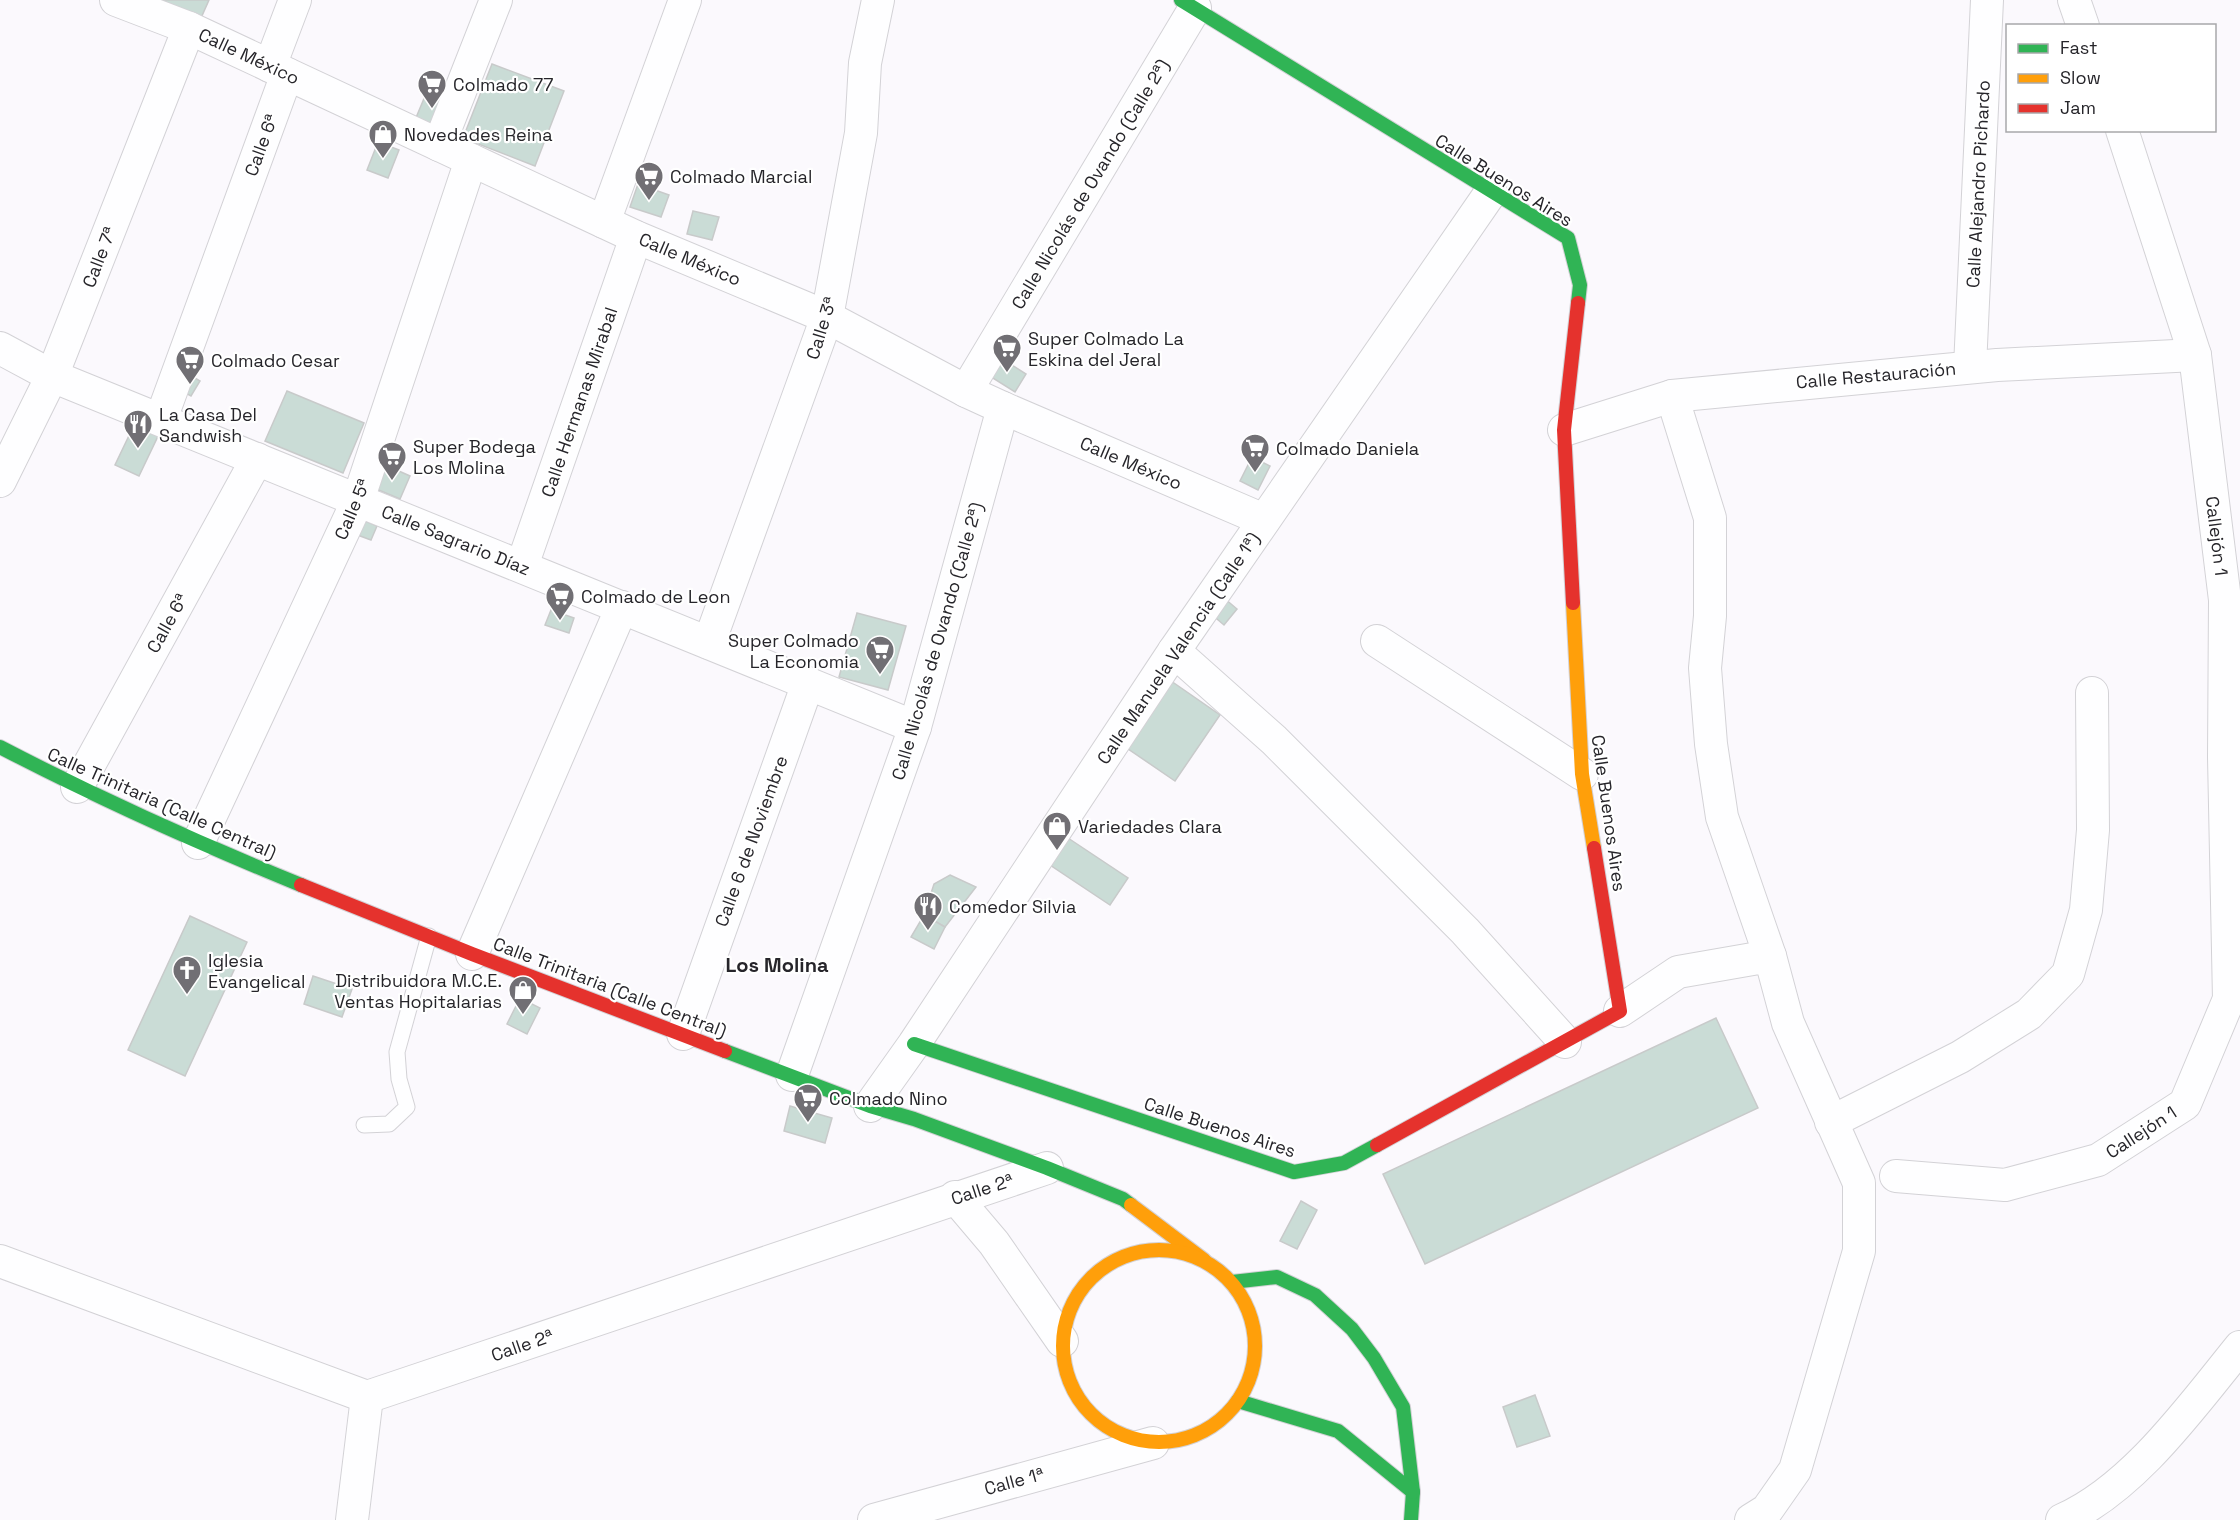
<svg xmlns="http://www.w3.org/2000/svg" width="2240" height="1520" font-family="'Space Grotesk',sans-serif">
  <rect width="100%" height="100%" fill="#fbf9fd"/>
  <g fill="#cadcd6" stroke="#c8caca" stroke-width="1.5">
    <path d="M159 0H209L201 18Z"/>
    <path d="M492 64 564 91 535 166 463 138Z"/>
    <path d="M428 89 449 98 436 128 415 120Z"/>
    <path d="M378 142 399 150 388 178 367 170Z"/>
    <path d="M638 184 669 195 661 217 630 207Z"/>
    <path d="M693 211 719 217 712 240 687 234Z"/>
    <path d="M999 357 1026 374 1015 392 988 375Z"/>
    <path d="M190 375 200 381 191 396 180 390Z"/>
    <path d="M287 391 364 423 343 473 265 441Z"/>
    <path d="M136 421 160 432 139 476 115 465Z"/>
    <path d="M1252 457 1270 466 1258 490 1240 481Z"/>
    <path d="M383 464 410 476 400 499 374 488Z"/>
    <path d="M359 518 377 526 371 540 352 533Z"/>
    <path d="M1224 598 1237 609 1224 625 1211 614Z"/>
    <path d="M551 610 574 618 569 633 545 625Z"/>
    <path d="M857 613 906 626 888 690 839 677Z"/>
    <path d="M1161 674 1220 715 1175 781 1115 740Z"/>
    <path d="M1062 834 1128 878 1110 905 1044 861Z"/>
    <path d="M950 875 976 887 945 927 924 915 934 884Z"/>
    <path d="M924 915 945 927 934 949 911 937Z"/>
    <path d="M190 916 247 942 185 1076 128 1050Z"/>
    <path d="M313 976 352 989 342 1017 304 1004Z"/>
    <path d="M520 998 540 1008 527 1034 507 1024Z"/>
    <path d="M1716 1018 1758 1108 1425 1264 1383 1174Z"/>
    <path d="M790 1106 832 1118 825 1143 784 1131Z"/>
    <path d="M1301 1201 1317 1210 1297 1249 1280 1241Z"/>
    <path d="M1535 1395 1550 1436 1517 1447 1503 1407Z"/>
  </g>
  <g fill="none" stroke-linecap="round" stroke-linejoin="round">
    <g stroke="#d3d2d6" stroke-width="17">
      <path id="lane" d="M364 1125 389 1124 407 1107 399 1079 397 1052 429 936"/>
    </g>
    <g stroke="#d3d2d6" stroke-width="34">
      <g id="street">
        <path d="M116 0 189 28 636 237 827 317 966 391 1003 408 1264 520"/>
        <path d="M2074 0 2083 26"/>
        <path d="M270 66 295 0"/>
        <path d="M439 145 496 0"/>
        <path d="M604 222 685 0"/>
        <path d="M0 348 52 376 915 727"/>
        <path d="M1970 367 1987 0"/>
        <path d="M966 391 1195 8"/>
        <path d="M1672 396 1710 518V616L1705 668 1711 744 1722 817 1770 956"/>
        <path d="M161 419 287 74"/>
        <path d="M1564 430 1672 396 1997 365 2195 355"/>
        <path d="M0 481 52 376 189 28"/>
        <path d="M522 566 636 237"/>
        <path d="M1377 641 1582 774"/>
        <path d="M709 643 827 317 861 133 865 63 878 0"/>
        <path d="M1174 651 1274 740 1465 931 1565 1042"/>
        <path d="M77 787 257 459"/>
        <path d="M198 843 358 500 471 160"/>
        <path d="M472 954 622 607"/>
        <path d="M1620 1011 1678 972 1770 956 1788 1023 1859 1183V1251L1795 1470 1767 1510 1751 1520"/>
        <path d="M683 1034 808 683"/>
        <path d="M792 1075 915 727 1003 408"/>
        <path d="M870 1106 914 1044 1174 651 1491 192"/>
        <path d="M1831 1122 1960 1057 2029 1014 2068 974 2086 910 2093 830 2092 693"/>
        <path d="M1896 1176 2005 1185 2098 1160 2185 1104 2229 999 2224 757 2225 600 2195 355 2122 130"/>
        <path d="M955 1197 994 1243 1062 1341"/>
        <path d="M0 1261 367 1397 1047 1168"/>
        <path d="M352 1520 367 1397"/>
        <path d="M874 1520 1153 1443"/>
        <path d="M2062 1520C2133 1489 2192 1406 2240 1347"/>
      </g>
    </g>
    <g stroke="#d3d2d6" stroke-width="16">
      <g id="fast">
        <path d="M1181 0 1568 238 1580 285 1578 303"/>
        <path d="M0 747C98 798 198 843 301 885"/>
        <path d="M914 1044 1294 1172 1344 1163 1377 1145"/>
        <path d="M725 1051 870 1106 914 1119 1047 1168 1123 1199 1131 1205"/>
        <path d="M1232 1282 1277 1277 1315 1295 1352 1329 1374 1358 1403 1407 1413 1492 1411 1520"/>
        <path d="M1238 1401 1338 1431 1413 1492"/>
      </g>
    </g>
    <g stroke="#d3d2d6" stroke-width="16">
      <g id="slow">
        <path d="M1573 603 1582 774 1594 848"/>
        <path d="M1131 1205 1204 1260"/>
        <circle cx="1159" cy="1346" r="96"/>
      </g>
    </g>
    <g stroke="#d3d2d6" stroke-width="16">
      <g id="jam">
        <path d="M1573 603 1564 430 1578 303"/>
        <path d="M301 885 472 954 725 1051"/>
        <path d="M1377 1145 1620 1011 1594 848"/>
      </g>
    </g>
    <use href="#lane" stroke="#fefeff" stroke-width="15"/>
    <use href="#street" stroke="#fefeff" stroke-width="32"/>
    <use href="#fast" stroke="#30b455" stroke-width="14"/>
    <use href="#slow" stroke="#ff9f0a" stroke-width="14"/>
    <use href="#jam" stroke="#e5322d" stroke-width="14"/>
  </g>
  <defs>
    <g id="supermarket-pin" transform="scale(1.5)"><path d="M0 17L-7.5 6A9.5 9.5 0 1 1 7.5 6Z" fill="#716f74" stroke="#fff"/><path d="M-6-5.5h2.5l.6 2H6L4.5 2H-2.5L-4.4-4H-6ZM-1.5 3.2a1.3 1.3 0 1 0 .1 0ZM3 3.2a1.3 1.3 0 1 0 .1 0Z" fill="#fff"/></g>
    <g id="shop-pin" transform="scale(1.5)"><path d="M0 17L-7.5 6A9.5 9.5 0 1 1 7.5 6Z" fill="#716f74" stroke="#fff"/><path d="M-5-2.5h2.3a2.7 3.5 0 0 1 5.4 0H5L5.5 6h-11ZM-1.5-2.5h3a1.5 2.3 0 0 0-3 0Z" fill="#fff"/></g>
    <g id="restaurant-pin" transform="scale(1.5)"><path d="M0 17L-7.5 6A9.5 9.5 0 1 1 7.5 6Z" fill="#716f74" stroke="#fff"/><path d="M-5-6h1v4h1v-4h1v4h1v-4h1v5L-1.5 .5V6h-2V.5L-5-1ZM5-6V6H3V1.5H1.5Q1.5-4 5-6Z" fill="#fff"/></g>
    <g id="church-pin" transform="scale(1.5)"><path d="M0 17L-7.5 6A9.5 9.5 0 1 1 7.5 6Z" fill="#716f74" stroke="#fff"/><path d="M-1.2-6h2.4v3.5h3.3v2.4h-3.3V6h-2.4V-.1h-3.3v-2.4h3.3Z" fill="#fff"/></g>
  </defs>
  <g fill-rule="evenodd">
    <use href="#supermarket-pin" x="432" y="84"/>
    <use href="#shop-pin" x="383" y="134"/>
    <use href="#supermarket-pin" x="649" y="176"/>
    <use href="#supermarket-pin" x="1007" y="348"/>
    <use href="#supermarket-pin" x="190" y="360"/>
    <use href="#restaurant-pin" x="138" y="424"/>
    <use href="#supermarket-pin" x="1255" y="448"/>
    <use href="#supermarket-pin" x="392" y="456"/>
    <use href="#supermarket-pin" x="560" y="596"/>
    <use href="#supermarket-pin" x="880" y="650"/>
    <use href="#shop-pin" x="1057" y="826"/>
    <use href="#restaurant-pin" x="928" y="906"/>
    <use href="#church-pin" x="187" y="970"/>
    <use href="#shop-pin" x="523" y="990"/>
    <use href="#supermarket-pin" x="808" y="1098"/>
  </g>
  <g text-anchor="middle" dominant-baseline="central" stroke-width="4.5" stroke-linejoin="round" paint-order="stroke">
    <g font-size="18" fill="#26252a" stroke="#fff">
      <text transform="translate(249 56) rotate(25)">Calle México</text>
      <text transform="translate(261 145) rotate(-70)">Calle 6ª</text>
      <text transform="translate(1504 180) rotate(32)">Calle Buenos Aires</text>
      <text transform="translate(1090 184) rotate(-59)">Calle Nicolás de Ovando (Calle 2ª)</text>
      <text transform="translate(1978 184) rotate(-87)">Calle Alejandro Pichardo</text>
      <text transform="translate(99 257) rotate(-69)">Calle 7ª</text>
      <text transform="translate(690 259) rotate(23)">Calle México</text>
      <text transform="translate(821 328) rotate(-73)">Calle 3ª</text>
      <text transform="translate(1876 375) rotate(-5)">Calle Restauración</text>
      <text transform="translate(579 402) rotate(-71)">Calle Hermanas Mirabal</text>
      <text transform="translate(1131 463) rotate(23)">Calle México</text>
      <text transform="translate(352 509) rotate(-67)">Calle 5ª</text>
      <text transform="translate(2217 536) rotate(83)">Callejón 1</text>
      <text transform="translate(456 540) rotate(22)">Calle Sagrario Díaz</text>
      <text transform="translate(167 623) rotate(-61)">Calle 6ª</text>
      <text transform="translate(937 641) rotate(-74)">Calle Nicolás de Ovando (Calle 2ª)</text>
      <text transform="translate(1178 648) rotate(-56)">Calle Manuela Valencia (Calle 1ª)</text>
      <text transform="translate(162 803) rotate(24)">Calle Trinitaria (Calle Central)</text>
      <text transform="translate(1609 813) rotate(82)">Calle Buenos Aires</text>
      <text transform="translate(751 841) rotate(-70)">Calle 6 de Noviembre</text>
      <text transform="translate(610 987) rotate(21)">Calle Trinitaria (Calle Central)</text>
      <text transform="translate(1220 1127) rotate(18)">Calle Buenos Aires</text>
      <text transform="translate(2141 1132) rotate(-33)">Callejón 1</text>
      <text transform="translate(982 1189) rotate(-18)">Calle 2ª</text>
      <text transform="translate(522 1345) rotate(-19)">Calle 2ª</text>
      <text transform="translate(1014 1481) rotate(-15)">Calle 1ª</text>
    </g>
    <g font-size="18" fill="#26252a" stroke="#fff" text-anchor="start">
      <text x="453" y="84">Colmado 77</text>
      <text x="404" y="134">Novedades Reina</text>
      <text x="670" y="176">Colmado Marcial</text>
      <text x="1028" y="338">Super Colmado La<tspan x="1028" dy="21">Eskina del Jeral</tspan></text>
      <text x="211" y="360">Colmado Cesar</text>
      <text x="159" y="414">La Casa Del<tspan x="159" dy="21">Sandwish</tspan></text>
      <text x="413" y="446">Super Bodega<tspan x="413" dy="21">Los Molina</tspan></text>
      <text x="1276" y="448">Colmado Daniela</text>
      <text x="581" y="596">Colmado de Leon</text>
      <text x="859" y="640" text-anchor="end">Super Colmado<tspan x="859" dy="21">La Economia</tspan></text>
      <text x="1078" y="826">Variedades Clara</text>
      <text x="949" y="906">Comedor Silvia</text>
      <text x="208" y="960">Iglesia<tspan x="208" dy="21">Evangelical</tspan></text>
      <text x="502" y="980" text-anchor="end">Distribuidora M.C.E.<tspan x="502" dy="21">Ventas Hopitalarias</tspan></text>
      <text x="829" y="1098">Colmado Nino</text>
    </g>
    <g font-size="20" font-weight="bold" fill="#26252a" stroke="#fff">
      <text x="777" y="965">Los Molina</text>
    </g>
  </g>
  <rect x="2006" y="24" width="210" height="108" fill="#ffffff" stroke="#a8a8aa" stroke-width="1.5"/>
  <rect x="2018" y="44" width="30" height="9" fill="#30b455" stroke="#a8a8aa" stroke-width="1.5"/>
  <text x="2060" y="54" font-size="18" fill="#26252a">Fast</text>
  <rect x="2018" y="74" width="30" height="9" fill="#ff9f0a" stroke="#a8a8aa" stroke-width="1.5"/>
  <text x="2060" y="84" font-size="18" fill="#26252a">Slow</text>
  <rect x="2018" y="104" width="30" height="9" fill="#e5322d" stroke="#a8a8aa" stroke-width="1.5"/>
  <text x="2060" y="114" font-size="18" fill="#26252a">Jam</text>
</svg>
